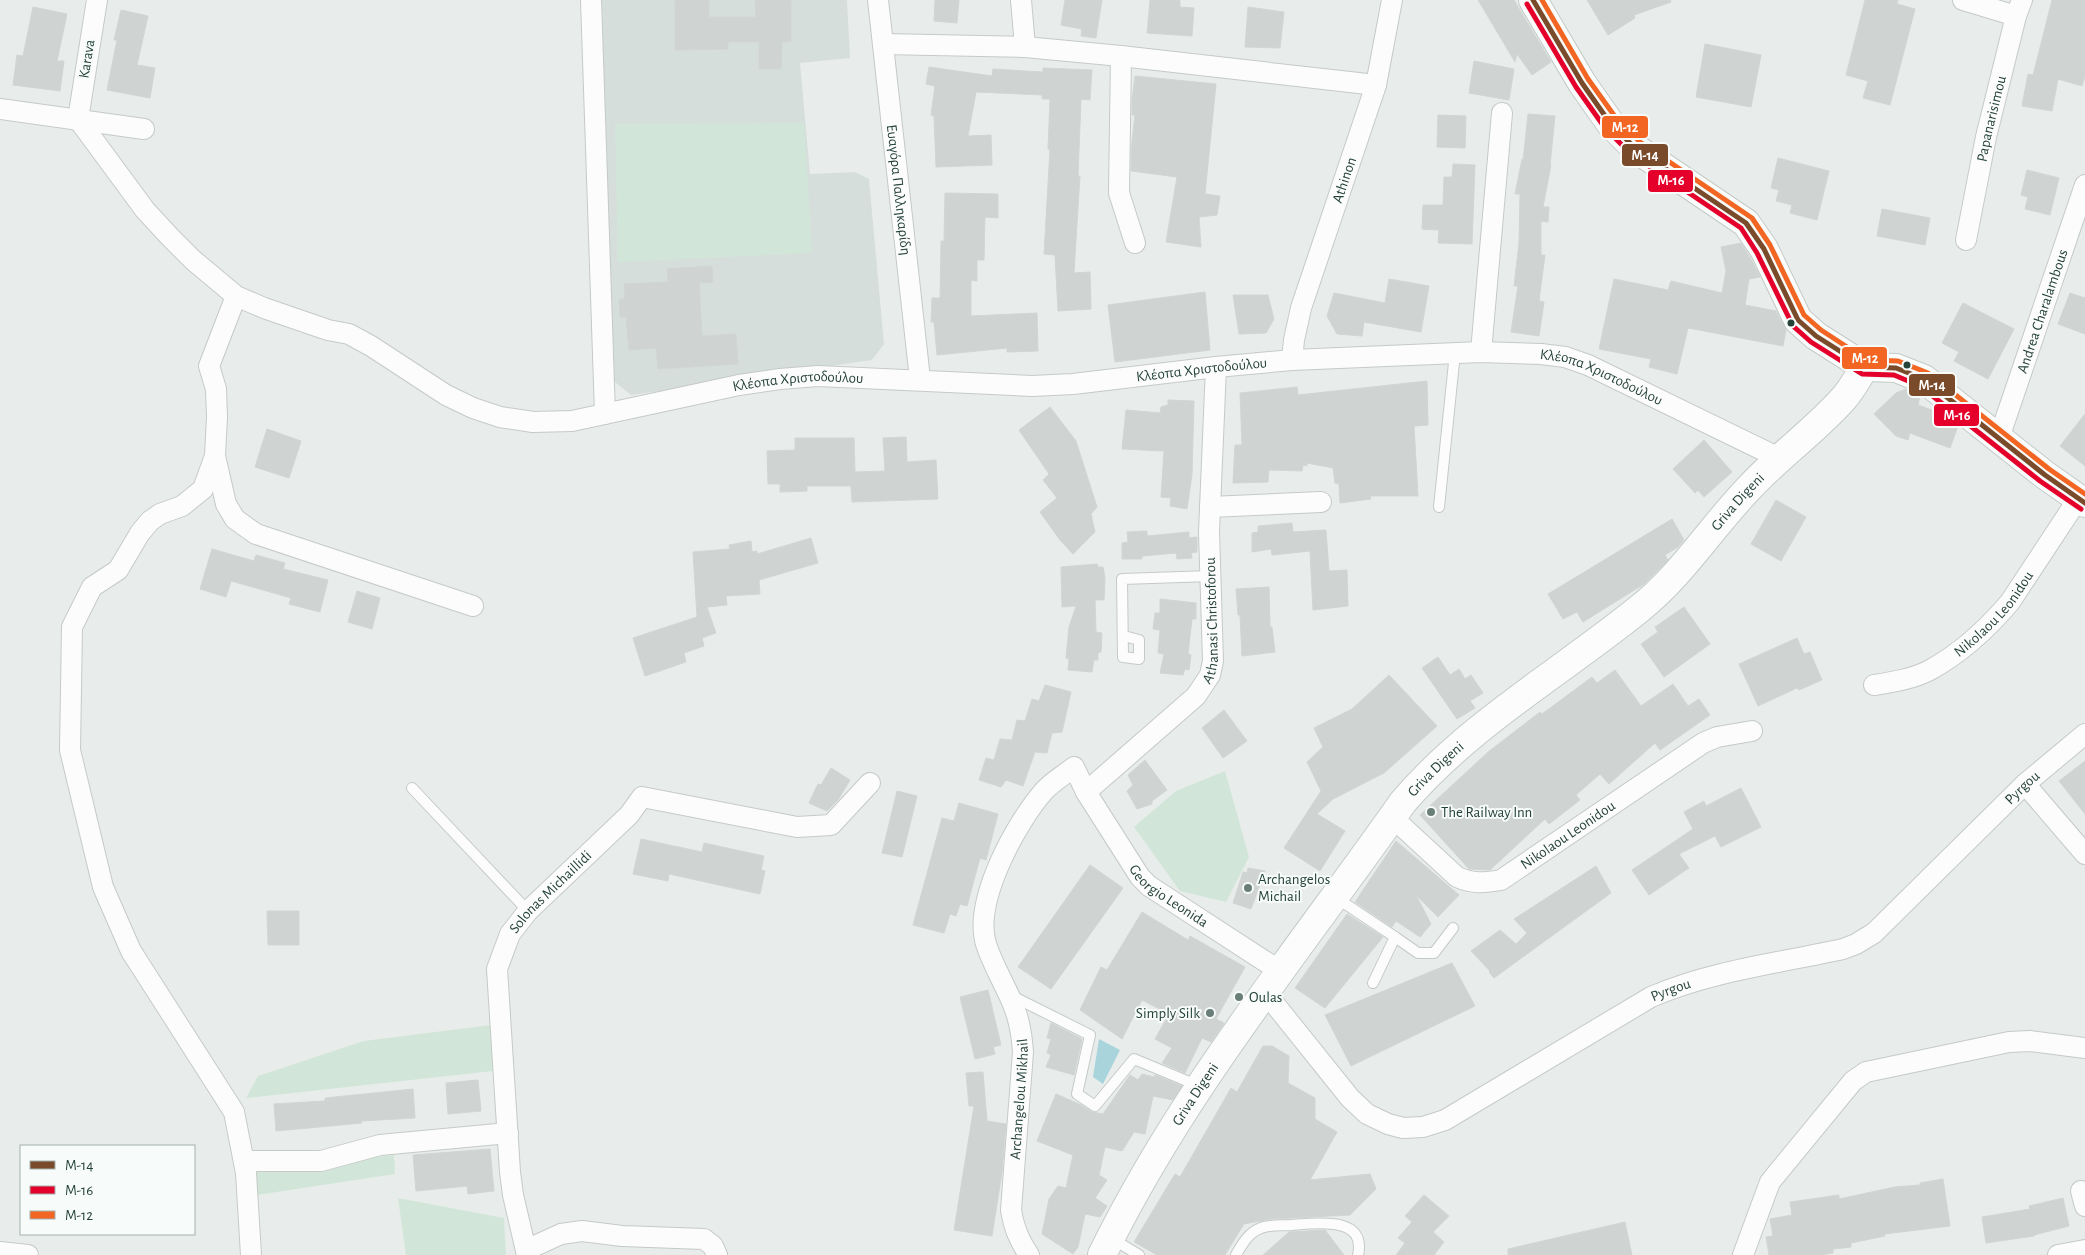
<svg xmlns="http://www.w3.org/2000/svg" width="2085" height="1255" font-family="'Alegreya Sans',sans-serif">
  <rect width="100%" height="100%" fill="#e8edeb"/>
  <path fill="#d6dedb" d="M602 0H847L850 58 800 63 810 174 855 172 869 179 884 344 872 360 631 395 610 378Z"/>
  <g fill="#d1e6d8">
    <path d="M804 123 812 253 618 262 615 124Z"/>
    <path d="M1225 771 1249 857 1226 902 1180 891 1134 827 1176 791Z"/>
    <path d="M491 1025 493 1071 246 1098 258 1076 364 1041Z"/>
    <path d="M394 1155 395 1174 257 1195V1171Z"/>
    <path d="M398 1198 504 1218 506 1255H406Z"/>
  </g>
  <path fill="#a9d4db" d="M1099 1039 1120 1050 1103 1084 1093 1077Z"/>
  <g fill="#cfd4d2" stroke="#d1d6d4">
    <path d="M675 0H709V17H756L755 0H791V41L782 42 781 69H759V42H728V49L675 50Z"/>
    <path d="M935 0H959L957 23 934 21Z"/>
    <path d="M1065 0H1102L1096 38 1081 36 1082 29 1061 25Z"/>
    <path d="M1150 0H1180V7L1194 8 1192 36 1147 33Z"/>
    <path d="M1478 0H1514L1551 62 1532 75 1517 54 1515 62Z"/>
    <path d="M1587 0H1670L1671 2 1634 15 1635 18 1608 35Z"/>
    <path d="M1865 0H1898L1897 4 1915 9 1890 105 1863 98 1868 81 1846 75Z"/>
    <path d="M2052 0H2085V76L2082 86 2058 79 2052 111 2022 106 2028 74 2033 75Z"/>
    <path d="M33 7 67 14 57 61H64L60 91 13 85 17 55 23 56Z"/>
    <path d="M1248 7 1284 12 1280 48 1245 47Z"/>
    <path d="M121 10 148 16 137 65 155 68 150 98 107 90 117 40H114Z"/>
    <path d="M1705 44 1761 55 1751 107 1696 97Z"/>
    <path d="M1474 61 1514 69 1509 100 1469 93Z"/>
    <path d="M929 67 992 76 993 69 1043 72V68L1092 70 1090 100 1081 99 1078 176H1080L1074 273 1090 272 1091 309 1058 311 1055 255 1044 254 1050 149H1048L1050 99H1042V95L976 92 968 136 991 135 992 165 936 167 934 116 931 115 935 86 926 84Z"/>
    <path d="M1135 76 1216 84 1205 194 1220 196 1217 215 1199 217 1201 247 1166 242 1177 177 1131 171 1132 142 1135 115H1132V100Z"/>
    <path d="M1528 114 1555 116 1550 165H1551L1543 207H1549L1548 222 1541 221V255H1545L1539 301 1544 302 1539 336 1511 332 1518 286H1514L1519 243 1520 194H1515L1522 159 1523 160Z"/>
    <path d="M1438 115 1466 116 1465 148 1437 147Z"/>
    <path d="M1778 158 1829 171 1817 220 1790 213 1792 205 1776 201 1779 190 1771 188Z"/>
    <path d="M1453 164 1475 165 1472 244 1438 243 1439 230 1422 229 1423 205H1443L1444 177H1452Z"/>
    <path d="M2027 170 2059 178 2050 215 2025 209 2028 197 2021 195Z"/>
    <path d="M945 193 998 194V218L985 217 984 260H977V281L971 280V316L1037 313 1038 351 1007 352V348L937 355 934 322H931L932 298H940L941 241H944Z"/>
    <path d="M1882 209 1930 218 1925 245 1877 236Z"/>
    <path d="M1741 243 1750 257 1760 277 1749 279 1745 305 1776 311 1786 330 1783 346 1688 328 1677 374 1649 367 1651 359 1599 349 1614 279 1668 290 1671 281 1722 293 1726 271 1721 247Z"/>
    <path d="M712 266 713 282 699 283 702 336 736 334 738 364 658 369 656 348 629 350 626 317H620L619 299H625L624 284 668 282 667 269Z"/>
    <path d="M1389 279 1429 286 1421 332 1364 322 1362 336 1337 334 1327 316 1334 293 1385 303Z"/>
    <path d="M1205 292 1210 350 1115 362 1108 305Z"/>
    <path d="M2070 293 2085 298V334L2058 324Z"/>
    <path d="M1233 295H1268L1274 319 1266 333 1239 334Z"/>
    <path d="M1963 303 2014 329 1988 379 1954 361 1959 352 1942 343Z"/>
    <path d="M1427 381 1428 425 1414 426 1418 496H1370L1371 499 1340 503 1339 484 1335 483 1333 468 1307 463V466L1303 465 1302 471 1269 470 1268 482 1233 483 1235 445H1242L1240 393 1297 387 1298 395Z"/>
    <path d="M1906 389 1920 396 1918 405 1943 414 1958 426 1950 448 1910 433 1908 440 1896 436 1874 414 1896 393Z"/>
    <path d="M1168 400 1194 401 1192 474 1187 509 1170 506 1171 498 1161 497 1164 451 1122 449 1126 410 1160 413 1161 407 1168 405Z"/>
    <path d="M1050 407 1076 441 1097 507 1091 514 1095 532 1073 554 1060 540 1040 512 1057 498 1043 480 1049 474 1019 430Z"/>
    <path d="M2085 414V466L2060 446Z"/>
    <path d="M267 429 301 441 289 478 255 467Z"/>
    <path d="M906 437 907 462 936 460 938 499 852 502 851 486H807V491L780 492V484H768L767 451 795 450V438H854L855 472 885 471 883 438Z"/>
    <path d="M1704 440 1732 472 1704 497 1698 490 1695 493 1673 469Z"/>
    <path d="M1776 500 1806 517 1781 561 1751 544Z"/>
    <path d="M1672 519 1684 540 1678 547 1665 555 1668 560 1644 584 1583 622 1577 612 1563 619 1548 594Z"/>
    <path d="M1292 523 1293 532 1326 530 1329 571 1347 570 1348 606 1313 610 1310 551 1272 555 1271 549 1252 552V533L1258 532V526Z"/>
    <path d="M1147 531V536L1189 532V538L1197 537V552L1191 553 1192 558 1177 559 1176 553 1142 556V559H1122V543L1128 542 1127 532Z"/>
    <path d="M811 538 818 563 759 580 760 594 726 596 727 605 707 607 716 633 702 638 704 646 684 653 686 662 645 676 633 638 697 617 693 552 730 549 729 545 751 541 752 552 757 551V554Z"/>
    <path d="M212 549 254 561 256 555 285 563 283 569 328 580 320 612 289 604 291 598 231 581 226 597 200 589Z"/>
    <path d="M1097 564 1098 567H1103L1105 578 1104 600H1095L1096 632 1102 633 1101 652 1098 653V660H1094L1092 672 1068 670 1069 659 1066 658 1069 627 1076 606 1062 607 1061 567Z"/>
    <path d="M1269 587 1270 627H1272L1275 652 1242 656 1240 615H1238L1236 589Z"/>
    <path d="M357 591 380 598 372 629 348 622Z"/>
    <path d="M1160 599 1196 603V619H1192L1188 654 1191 655 1189 670 1185 669 1183 675 1160 673 1164 654 1158 653 1160 630 1153 629 1155 613H1160Z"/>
    <path d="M1684 607 1710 644 1664 677 1641 644 1658 632 1655 627Z"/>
    <path d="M1797 638 1804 654 1810 652 1822 680 1799 690 1797 688 1758 706 1739 664Z"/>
    <path d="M1438 657 1450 675 1459 669 1465 679 1471 675 1483 693 1470 701 1475 708 1457 719 1422 668Z"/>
    <path d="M1615 670 1641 706 1673 684 1688 706 1699 699 1710 715 1660 750 1655 743 1609 784 1600 774 1576 795 1580 800 1549 824 1545 819 1490 870 1469 869 1420 815 1488 752 1540 712 1542 714 1592 677 1597 683Z"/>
    <path d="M1389 675 1437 726 1384 773 1333 799 1317 814 1345 831 1320 871 1284 848 1321 791 1307 762 1323 747 1314 728 1352 709Z"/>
    <path d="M1045 685 1071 692 1062 732 1052 733 1047 753 1035 752 1023 786 1006 780 1001 787 979 780 986 758 994 760 1000 739 1012 740 1017 720 1025 721 1032 699 1039 701Z"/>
    <path d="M1224 710 1247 741 1223 758 1202 728Z"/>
    <path d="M1145 760 1167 790 1152 801V804L1137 809 1127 791 1133 785 1128 775Z"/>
    <path d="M2085 761V814L2059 781Z"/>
    <path d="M831 768 850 780 838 800 827 811 809 803 818 784 821 785Z"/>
    <path d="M1741 788 1761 827 1721 847 1715 836 1679 854 1689 868 1649 895 1632 870 1693 829 1684 812 1704 801 1706 806Z"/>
    <path d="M897 791 917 796 902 857 882 853Z"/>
    <path d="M959 803 998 814 986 860 980 858 967 906 960 904 956 916 950 914 944 933 913 925 942 818 954 821Z"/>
    <path d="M641 839 702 852 704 843 764 856 761 870 765 871 760 894 669 874 668 881 633 874Z"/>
    <path d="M1396 841 1459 895 1438 917 1416 895 1431 924 1420 937 1396 921 1392 927 1355 902Z"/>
    <path d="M1090 865 1123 888 1051 989 1018 967Z"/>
    <path d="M1596 866 1611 893 1494 978 1489 972 1490 971 1471 951 1500 930 1516 944 1527 933 1514 919Z"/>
    <path d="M1248 868 1265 871 1251 909 1233 903 1243 872 1247 873Z"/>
    <path d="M267 911H299V945H268Z"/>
    <path d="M1142 912 1188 940 1190 936 1245 967 1216 1019 1224 1023 1211 1042 1202 1038 1185 1073 1162 1063 1172 1048 1155 1039 1169 1014 1142 1000 1122 1039 1080 1010 1101 967 1107 970Z"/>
    <path d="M1347 914 1383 937 1325 1008 1295 988Z"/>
    <path d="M1452 963 1475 1006 1351 1066 1325 1015Z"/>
    <path d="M988 990 1001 1045 993 1047 995 1054 975 1059 960 997Z"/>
    <path d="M1051 1023 1082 1039 1074 1075 1046 1067 1051 1055 1047 1053 1051 1039 1047 1038Z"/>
    <path d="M1263 1046H1272L1289 1056 1288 1083 1315 1098V1119L1337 1132 1310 1180 1370 1174 1376 1189 1350 1215 1272 1219 1244 1224 1225 1255H1157L1134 1242 1175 1174 1180 1177 1231 1088 1237 1092Z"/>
    <path d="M983 1072 987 1121 1006 1124 1002 1172 992 1236 954 1230 974 1106H969L966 1073Z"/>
    <path d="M1142 1074 1154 1077 1155 1075 1182 1086 1173 1100 1153 1096 1145 1134 1134 1132 1122 1151 1105 1147 1099 1175 1107 1180 1095 1198 1107 1206 1100 1217 1085 1214 1078 1247 1073 1254 1042 1234 1049 1199 1058 1186 1066 1188 1073 1155 1037 1141 1056 1094 1081 1105 1092 1112 1103 1114 1130 1075 1138 1080Z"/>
    <path d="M478 1080 481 1111 448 1114 446 1083Z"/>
    <path d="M413 1089 415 1118 361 1121 362 1123 276 1131 274 1104 325 1101V1098Z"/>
    <path d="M490 1149 494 1191 468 1194 467 1186 416 1191 413 1155Z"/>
    <path d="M1943 1179 1950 1226 1884 1234 1885 1236 1851 1243V1247L1833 1249V1253L1819 1255H1769L1766 1237 1773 1236 1770 1219 1792 1215 1790 1202 1839 1195V1199L1895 1187 1920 1185V1183Z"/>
    <path d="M1424 1195 1449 1216 1433 1232 1444 1242 1434 1255H1396L1405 1243 1398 1238 1412 1222 1405 1216Z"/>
    <path d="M2063 1198 2069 1226 2034 1235V1236L1986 1243 1982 1217 2030 1209 2029 1206Z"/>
    <path d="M1625 1222 1632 1255H1508V1249Z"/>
    <path d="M1325 1230 1344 1255H1263L1289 1232Z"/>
  </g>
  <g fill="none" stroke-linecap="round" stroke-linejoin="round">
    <g stroke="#c5cac8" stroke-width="12">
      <g id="service">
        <path d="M1439 507 1455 353"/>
        <path d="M1124 636 1139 640V659L1123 657 1122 579 1211 576"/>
        <path d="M412 788 528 911"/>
        <path d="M1335 897 1395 937 1373 983"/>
        <path d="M1395 937 1418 953H1434L1453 928"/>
        <path d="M1010 995 1090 1035 1077 1094 1095 1106 1134 1059 1199 1086"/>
        <path d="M1111 1238 1139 1255"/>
        <path d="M1236 1255C1242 1244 1249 1232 1261 1228 1270 1224 1283 1226 1292 1225 1316 1223 1367 1216 1358 1255"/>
      </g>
    </g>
    <g stroke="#c5cac8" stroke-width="22">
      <g id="minor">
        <path id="s1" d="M97 0 78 119 145 210 170 237 193 260 236 296 264 308 328 330 349 334 371 346 446 395 473 408 500 417 533 422 572 421 739 385 780 379 818 376 1032 386 1073 384 1216 367 1292 360 1481 352 1541 354 1565 357 1588 365 1779 458"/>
        <path d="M591 0 605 414"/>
        <path id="s2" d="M878 0 920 379"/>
        <path d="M1021 0 1025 47"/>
        <path d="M1963 0 2016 16"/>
        <path d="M883 44 1025 47 1121 56 1376 85"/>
        <path d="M1121 56 1119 193 1135 243"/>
        <path d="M0 109 144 129"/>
        <path id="s3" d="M1966 240 1986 137 2016 16 2022 0"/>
        <path d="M236 296 209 366 216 389 217 417 215 456 203 489 182 506 160 514 150 521 140 533 118 570 92 587 72 627 70 750 103 887 131 951 234 1112 246 1173 251 1255"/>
        <path d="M1481 352 1502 113"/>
        <path id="s4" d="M1292 360 1294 340 1301 308 1376 85 1392 0"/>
        <path id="s5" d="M1999 438 2085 185"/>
        <path d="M215 456 226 504 235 519 256 534 473 606"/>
        <path d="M1210 507 1321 502"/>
        <path id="s6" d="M1874 685C1893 682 1913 679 1930 670 1959 654 1988 628 2010 602L2078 499"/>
        <path d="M2025 784 2085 854"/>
        <path id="s7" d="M1086 792 1196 696 1210 675 1213 661 1209 532 1216 367"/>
        <path id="s8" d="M1392 817 1457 877C1473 884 1484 883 1501 880L1703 743 1717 737 1752 731"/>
        <path id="s9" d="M1265 992 1350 1098 1367 1114 1388 1124 1403 1128 1423 1127 1445 1120 1651 997C1711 971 1779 963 1843 949L1856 944 1874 933 2025 784 2085 734"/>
        <path d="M244 1161H321L380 1145 508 1133"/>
        <path d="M2081 1191 2085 1206"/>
        <path d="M526 1250 561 1234 582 1231 622 1236 704 1239 713 1246 717 1255"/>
        <path d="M0 1252 28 1255"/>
        <path id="s10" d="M527 1255 513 1195 510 1172 497 969 510 934 528 911 629 815 642 797 797 827 831 825 870 783"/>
        <path id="s11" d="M1029 1255C1019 1240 1014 1228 1011 1210L1023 1052C1022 1037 1020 1022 1014 1007 1006 986 993 966 986 944 973 901 1016 823 1044 791 1052 782 1064 775 1074 767L1086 792 1140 877 1149 886 1280 971"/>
        <path d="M1743 1255 1770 1182 1853 1081 1866 1072 2009 1042 2030 1041 2085 1048"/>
        <path d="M2058 1255 2085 1250"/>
      </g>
    </g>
    <g stroke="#c3cbc8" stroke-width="30">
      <g id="secondary">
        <path d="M1533 0 1582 83 1610 123 1635 148 1746 223 1764 249 1798 320 1816 336 1865 367 1896 368 1924 379 2045 475 2085 503"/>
        <path id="s12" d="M1102 1255C1182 1091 1299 950 1403 802 1470 724 1560 673 1639 609 1683 574 1712 526 1751 486 1780 455 1816 430 1844 398 1852 389 1858 377 1865 367"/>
      </g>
    </g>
    <use href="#service" stroke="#fcfcfc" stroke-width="10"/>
    <use href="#minor" stroke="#fcfcfc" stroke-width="20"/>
    <use href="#secondary" stroke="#fcfcfc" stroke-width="28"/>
    <g stroke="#f7fbf9" stroke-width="9">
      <path id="bus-1" d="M1533 0 1582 83 1610 123 1635 148 1746 223 1764 249 1798 320 1816 336 1865 367 1896 368 1924 379 2045 475 2085 503"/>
    </g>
    <g stroke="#f7fbf9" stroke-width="9">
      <path id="bus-2" d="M1527 4 1576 87 1605 128 1631 154 1741 228 1757 253 1793 326 1811 342 1862 374 1894 375 1920 386 2040 481 2081 509"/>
    </g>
    <g stroke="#f7fbf9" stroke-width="9">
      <path id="bus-3" d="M1542 0 1588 79 1616 118 1640 142 1752 218 1770 245 1804 315 1821 330 1867 360 1898 361 1928 373 2049 469 2085 494"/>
    </g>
    <use href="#bus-1" stroke="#7a4b2a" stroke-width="5"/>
    <use href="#bus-2" stroke="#e4002b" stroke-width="5"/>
    <use href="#bus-3" stroke="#f26522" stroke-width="5"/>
  </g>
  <g fill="#24423a" stroke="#f7fbf9" stroke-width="2">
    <circle cx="1791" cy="323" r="4.5"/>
    <circle cx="1907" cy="365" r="4.5"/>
  </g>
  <g fill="#697e78" stroke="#f7fbf9" stroke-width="2">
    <circle cx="1431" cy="812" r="5"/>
    <circle cx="1248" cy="888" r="5"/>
    <circle cx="1239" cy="997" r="5"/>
    <circle cx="1210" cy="1013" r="5"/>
  </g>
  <g text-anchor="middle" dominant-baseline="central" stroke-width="4" stroke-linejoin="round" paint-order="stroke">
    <g font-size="15" fill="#24423a" stroke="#f7fbf9">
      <text transform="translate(87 59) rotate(-81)">Karava</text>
      <text stroke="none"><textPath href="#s3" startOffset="124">Papanarisimou</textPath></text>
      <text stroke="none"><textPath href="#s4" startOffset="188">Athinon</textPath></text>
      <text stroke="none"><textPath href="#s2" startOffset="191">Ευαγόρα Παλληκαρίδη</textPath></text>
      <text stroke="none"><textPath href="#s5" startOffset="134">Andrea Charalambous</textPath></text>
      <text stroke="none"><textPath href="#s1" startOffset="1359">Κλέοπα Χριστοδούλου</textPath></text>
      <text stroke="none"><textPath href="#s1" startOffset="1764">Κλέοπα Χριστοδούλου</textPath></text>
      <text stroke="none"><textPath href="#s1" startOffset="954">Κλέοπα Χριστοδούλου</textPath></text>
      <text stroke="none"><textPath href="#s12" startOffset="996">Griva Digeni</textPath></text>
      <text stroke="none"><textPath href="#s6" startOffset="144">Nikolaou Leonidou</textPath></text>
      <text stroke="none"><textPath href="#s7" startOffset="226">Athanasi Christoforou</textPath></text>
      <text stroke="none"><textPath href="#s12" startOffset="591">Griva Digeni</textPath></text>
      <text stroke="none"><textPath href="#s9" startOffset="922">Pyrgou</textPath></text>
      <text stroke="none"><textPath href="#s8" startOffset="214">Nikolaou Leonidou</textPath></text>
      <text stroke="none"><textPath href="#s10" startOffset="384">Solonas Michaillidi</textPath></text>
      <text stroke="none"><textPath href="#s11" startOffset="692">Georgio Leonida</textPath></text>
      <text stroke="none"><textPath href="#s9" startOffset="502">Pyrgou</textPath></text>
      <text stroke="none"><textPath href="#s12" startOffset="186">Griva Digeni</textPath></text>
      <text stroke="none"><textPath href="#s11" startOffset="160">Archangelou Mikhail</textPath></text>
    </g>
    <g font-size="15" fill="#24423a" stroke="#f7fbf9" text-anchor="start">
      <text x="1441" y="812">The Railway Inn</text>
      <text x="1258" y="879">Archangelos<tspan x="1258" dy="17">Michail</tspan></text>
      <text x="1249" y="997">Oulas</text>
      <text x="1200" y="1013" text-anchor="end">Simply Silk</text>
    </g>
  </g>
  <g stroke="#f7fbf9" stroke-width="2">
    <rect x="1601" y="115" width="48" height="24" rx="5" fill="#f26522"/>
    <rect x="1621" y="143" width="48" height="24" rx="5" fill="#7a4b2a"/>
    <rect x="1647" y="169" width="47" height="24" rx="5" fill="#e4002b"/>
    <rect x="1841" y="346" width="47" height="24" rx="5" fill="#f26522"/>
    <rect x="1908" y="373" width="48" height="24" rx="5" fill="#7a4b2a"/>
    <rect x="1933" y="403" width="47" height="24" rx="5" fill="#e4002b"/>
  </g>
  <g font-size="14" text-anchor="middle" font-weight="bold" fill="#fff">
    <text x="1625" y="132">M-12</text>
    <text x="1645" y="160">M-14</text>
    <text x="1671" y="185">M-16</text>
    <text x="1865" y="363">M-12</text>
    <text x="1932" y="390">M-14</text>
    <text x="1957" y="420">M-16</text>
  </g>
  <rect x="20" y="1145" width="175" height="90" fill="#f7fbf9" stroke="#a3b1ad"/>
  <rect x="30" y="1161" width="25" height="8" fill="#7a4b2a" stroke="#a3b1ad"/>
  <text x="65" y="1170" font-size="15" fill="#24423a">M-14</text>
  <rect x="30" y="1186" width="25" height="8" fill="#e4002b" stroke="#a3b1ad"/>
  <text x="65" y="1195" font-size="15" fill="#24423a">M-16</text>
  <rect x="30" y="1211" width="25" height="8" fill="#f26522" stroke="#a3b1ad"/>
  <text x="65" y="1220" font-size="15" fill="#24423a">M-12</text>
</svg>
